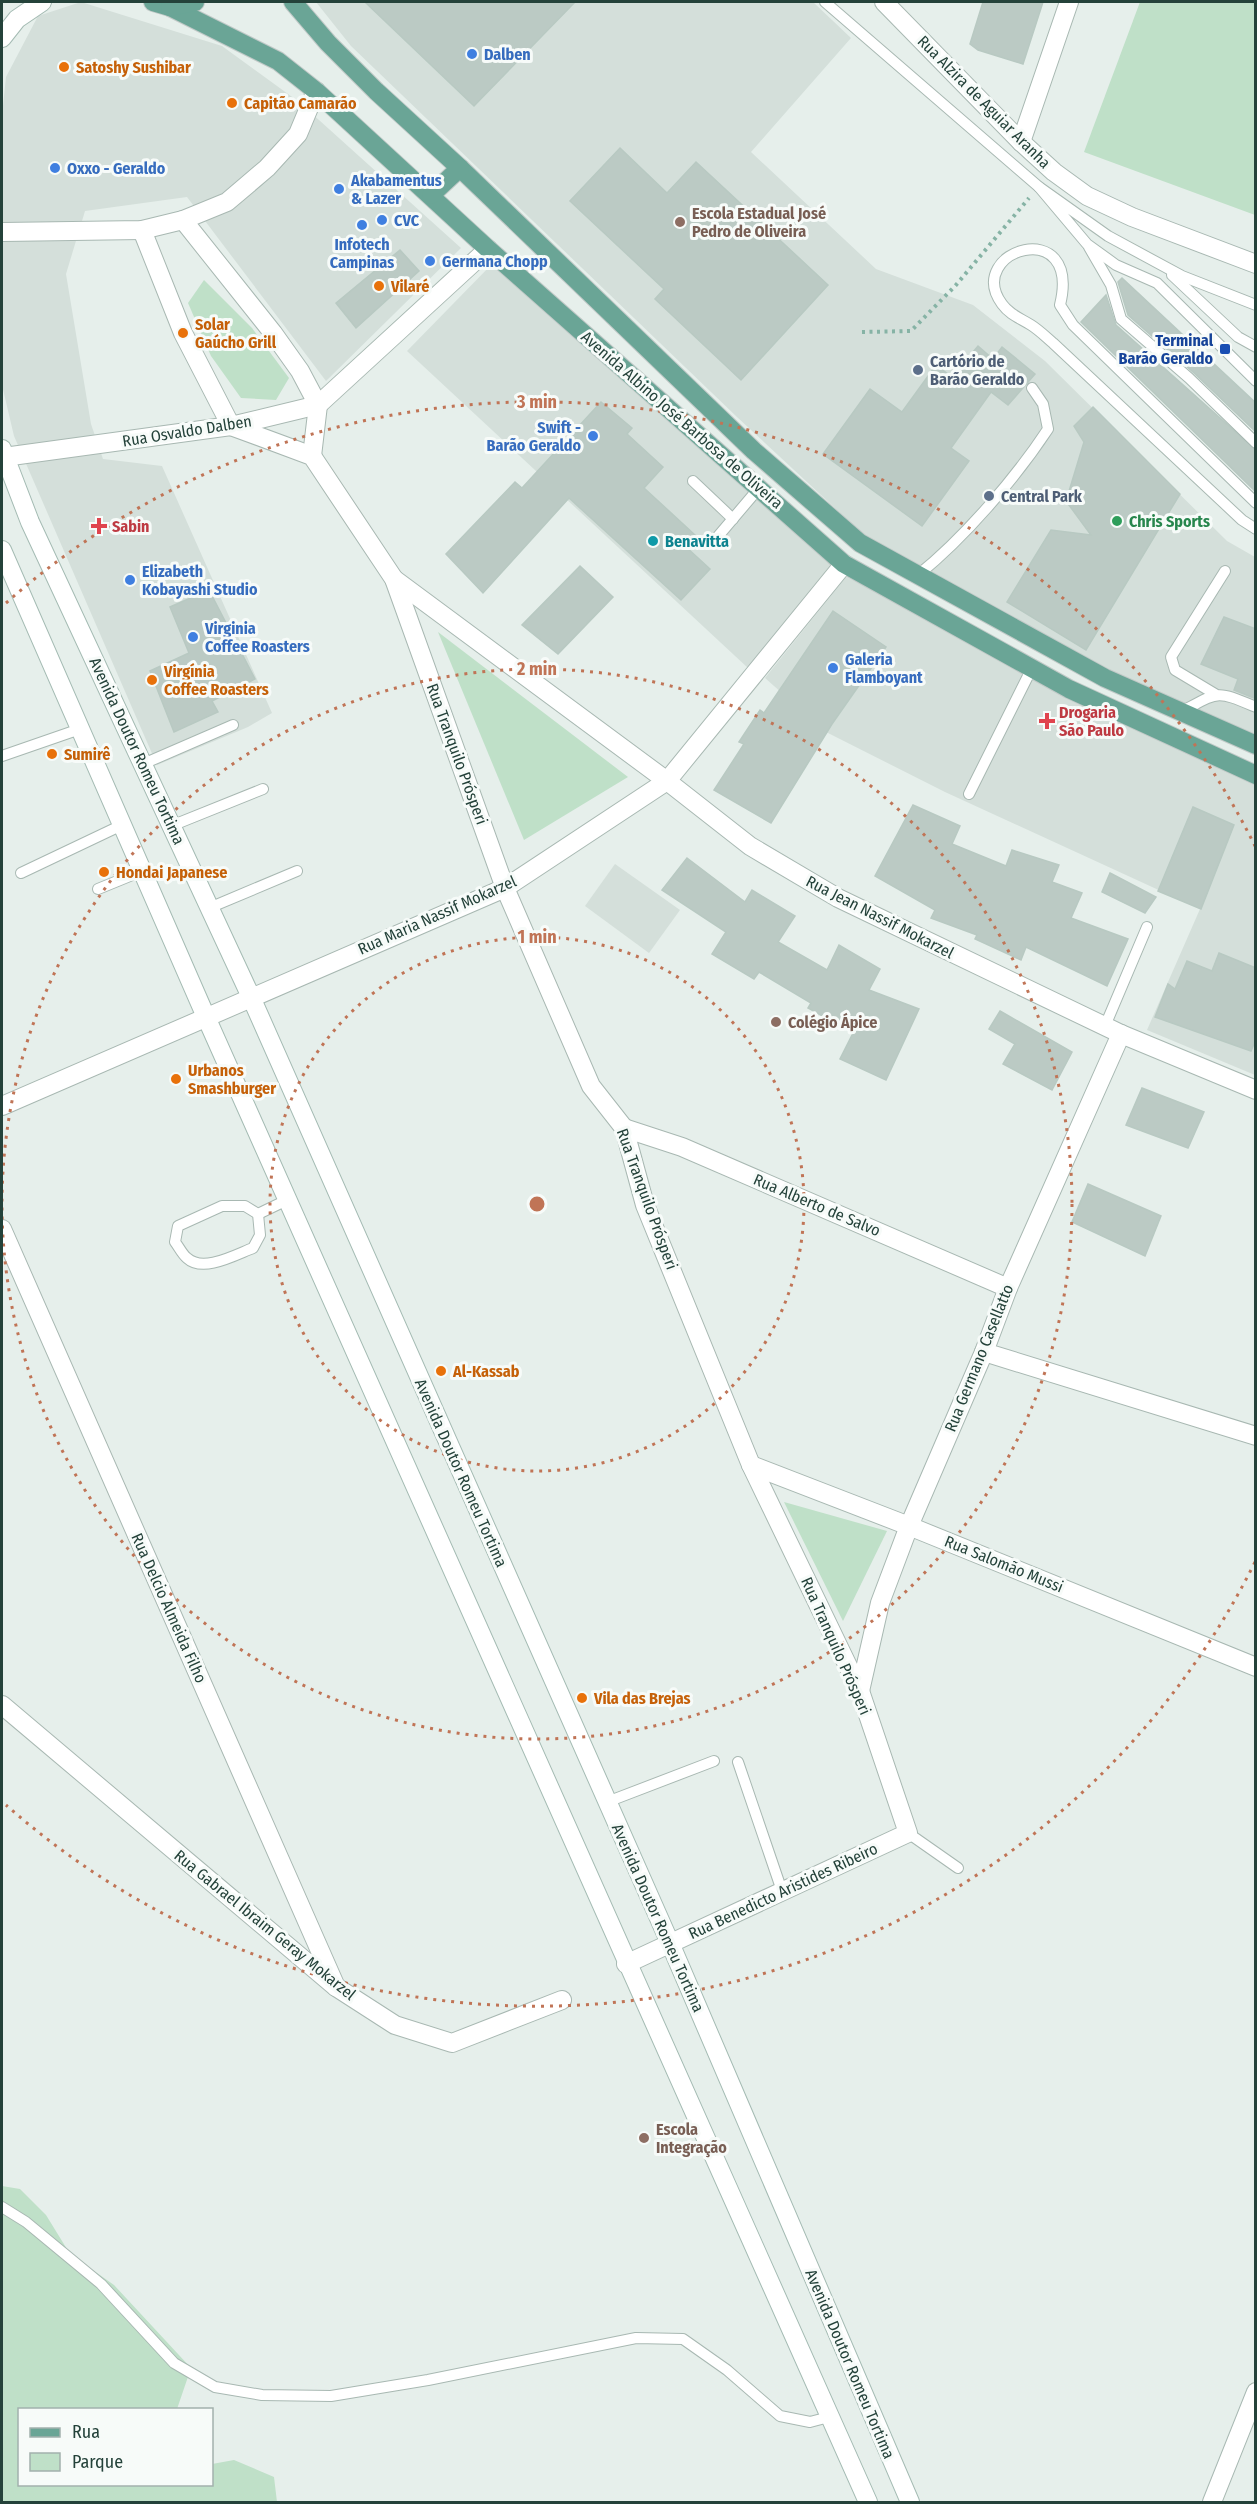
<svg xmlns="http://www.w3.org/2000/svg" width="1257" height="2504" font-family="'Fira Sans Condensed',sans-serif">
  <rect width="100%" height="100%" fill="#e6efeb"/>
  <g fill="#d4dfda">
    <path d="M81 2 222 46 299 102 461 248 326 381 187 197 85 211 66 274 91 424 103 459 162 466 272 713 248 727 157 765 14 436 2 385V115L6 77 38 16Z"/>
    <path d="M316 2H813L851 38 751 152 876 269 973 305 1045 361 1227 541 1255 557V734L1138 685 863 534 737 417 351 46Z"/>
    <path d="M493 263 833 565 748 668 407 351Z"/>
    <path d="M846 577 1255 775V1075L1147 1030 1200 909 945 792 826 732 765 678Z"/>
    <path d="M615 864 680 910 649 953 585 906Z"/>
  </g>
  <g fill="#bfe0c8">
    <path d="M1140 2H1255V215L1084 152Z"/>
    <path d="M204 280 252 328 289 378 276 400 241 398 211 356 188 303Z"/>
    <path d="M438 632 628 777 524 840Z"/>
    <path d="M784 1502 887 1531 843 1621Z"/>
    <path d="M2 2186 20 2189 46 2215 70 2254 114 2285 191 2368 177 2409 20 2410V2484H212V2464L234 2460 274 2477 277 2502H2Z"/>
  </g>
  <g fill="#bbcac4" stroke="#b8c9c2" stroke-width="1.5">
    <path d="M365 2H575L474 106Z"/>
    <path d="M983 2H1043L1023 64 978 50 970 44Z"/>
    <path d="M620 148 667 193 696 162 828 285 741 380 655 299 664 289 570 201Z"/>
    <path d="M400 250 419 271 356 328 336 303Z"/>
    <path d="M1122 278 1256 403V432L1194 373 1128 315 1118 282Z"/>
    <path d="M1106 295 1116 325 1256 450V492L1081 322Z"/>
    <path d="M978 346 993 359 1002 347 1035 374 1008 405 991 392 951 448 969 461 922 526 823 454 870 389 902 412 936 365 952 377Z"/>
    <path d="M601 402 632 428 627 434 663 467 644 488 695 535 685 546 710 569 681 600 569 498 483 593 446 554 515 482 522 488Z"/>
    <path d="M1093 407 1180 494 1086 650 1007 602 1051 530 1091 535 1066 501 1084 442 1074 426Z"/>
    <path d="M580 566 613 597 558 654 522 625Z"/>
    <path d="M209 590 255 679 212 701 218 712 174 732 150 671 189 653 170 607Z"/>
    <path d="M833 611 886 647 832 724 771 823 714 790 744 744 739 742 760 710 764 713Z"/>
    <path d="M1224 617 1256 629V699L1234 690 1238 679 1201 664Z"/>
    <path d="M913 805 960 826 952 844 1006 866 1012 850 1059 865 1052 882 1082 893 1071 918 1128 939 1107 986 1026 947 1021 960 975 939 977 935 931 918 935 910 875 876Z"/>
    <path d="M1193 807 1234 825 1201 909 1158 891Z"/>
    <path d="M687 858 745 902 752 890 795 916 778 942 827 970 839 945 880 969 869 990 919 1009 886 1080 840 1059 853 1033 808 1008 811 1003 759 972 754 979 712 954 726 932 662 890Z"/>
    <path d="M1110 873 1156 897 1145 913 1102 892Z"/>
    <path d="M1219 953 1256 968V1039L1251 1051 1155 1017 1168 984 1175 989 1187 961 1212 971Z"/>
    <path d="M1000 1011 1072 1052 1052 1090 1003 1064 1015 1044 989 1029Z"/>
    <path d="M1142 1088 1204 1112 1188 1148 1126 1125Z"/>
    <path d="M1088 1184 1161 1216 1145 1256 1072 1222Z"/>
  </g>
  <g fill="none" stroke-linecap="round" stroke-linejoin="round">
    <g stroke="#a8b8b2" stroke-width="12">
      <g id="lane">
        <path d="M825 2 1039 187"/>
        <path d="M1089 247 1111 285 1121 319 1189 378 1256 443"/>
        <path d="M1172 275 1238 337 1256 347"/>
        <path d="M1256 305 1182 276 1108 236 1039 187 1087 244 1116 265 1157 283 1256 381"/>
        <path d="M693 481 733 519"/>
        <path d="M1256 503 1073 325 1060 305C1082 214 963 250 1002 304 1010 315 1020 318 1031 325 1039 330 1046 337 1053 343L1242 520 1256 529"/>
        <path d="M714 541 759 488"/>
        <path d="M918 575C964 538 1015 479 1048 429L1043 404 1032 388"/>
        <path d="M1215 694 1175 670 1171 657 1225 571"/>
        <path d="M1181 712C1220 691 1215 690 1256 707"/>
        <path d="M2 756 80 729"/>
        <path d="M143 764 233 725"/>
        <path d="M969 794 1032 668"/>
        <path d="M171 826 263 789"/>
        <path d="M21 873 122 825"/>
        <path d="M98 889 142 871"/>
        <path d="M209 908 297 871"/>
        <path d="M1105 1026 1147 927"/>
        <path d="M222 1206H245L258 1214 260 1235 253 1248C235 1255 203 1273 187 1258 182 1254 179 1247 175 1242L178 1226Z"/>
        <path d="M258 1214 287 1200"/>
        <path d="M738 1762 782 1891"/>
        <path d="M607 1802 714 1761"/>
        <path d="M908 1833 958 1868"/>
        <path d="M2 2207 26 2222 101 2284 174 2363 215 2387 262 2395 331 2396 428 2380 636 2338 683 2339 727 2370 780 2416 810 2422 829 2417"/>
      </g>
    </g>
    <g stroke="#a8b8b2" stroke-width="20">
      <g id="street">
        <path d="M884 2 1021 142 1054 172 1087 196 1132 217 1256 264"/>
        <path d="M1021 142 1069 2"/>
        <path d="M183 220 273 333 300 371 318 405 312 456"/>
        <path d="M142 230 183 333 231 426 312 456 394 579 505 888 591 1086 624 1128 645 1205 751 1465 860 1691 908 1833 626 1964"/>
        <path d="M2 232 142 230 183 220 227 202 267 168 298 134 316 91"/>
        <path d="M4 457 231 426 318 405 488 249"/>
        <path d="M394 579 667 781 750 846 838 898 1121 1034 1256 1090"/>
        <path d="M2 1106 505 888 667 781 844 564"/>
        <path d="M624 1128 682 1147 1008 1288"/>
        <path d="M2 1229 336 1987"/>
        <path d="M984 1352 1256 1436"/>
        <path d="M751 1465 909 1526 1256 1667"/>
        <path d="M860 1691 880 1603 909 1526 984 1352 1008 1288 1121 1034"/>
        <path d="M2 1705 336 1987 395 2025 452 2043 562 2000"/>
        <path d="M1212 2502 1256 2392"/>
      </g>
    </g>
    <g stroke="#a4bbb3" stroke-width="20">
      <g id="secondary">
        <path d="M2 38 17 19 42 2"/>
        <path d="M2 449 30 522 251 997 670 1943 910 2502"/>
        <path d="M2 550 206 1017 868 2502"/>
      </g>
    </g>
    <g stroke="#c2cac8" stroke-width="20">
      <g id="primary">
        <path d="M153 2 170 7 278 61 316 91 488 249 844 564 1069 689 1256 775"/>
        <path d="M293 2 328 43 376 91 460 168 754 451 860 543 1105 678 1256 745"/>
        <path d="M170 7 195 2"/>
        <path d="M431 195 460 168"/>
      </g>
    </g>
    <path stroke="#86b3a5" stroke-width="4" stroke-dasharray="3 4.5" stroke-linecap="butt" d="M862 332 911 331 956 285 1029 198"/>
    <use href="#lane" stroke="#fff" stroke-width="10"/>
    <use href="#street" stroke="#fff" stroke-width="18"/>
    <use href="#secondary" stroke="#fff" stroke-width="18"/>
    <use href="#primary" stroke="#6aa596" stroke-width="18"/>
  </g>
  <g fill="none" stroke="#c07456" stroke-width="3" stroke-dasharray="3 6">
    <circle cx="537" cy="1204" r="267"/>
    <circle cx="537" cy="1204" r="535"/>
    <path d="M1255 1562A802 802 0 0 1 6 1805M6 603A802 802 0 0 1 1255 846"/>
  </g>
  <g fill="#3f7fe0" stroke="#f7fbf9" stroke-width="2">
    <circle cx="472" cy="54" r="6"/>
    <circle cx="55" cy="168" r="6"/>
    <circle cx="339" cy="189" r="6"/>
    <circle cx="382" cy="220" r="6"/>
    <circle cx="362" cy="225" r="6"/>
    <circle cx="430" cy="261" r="6"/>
    <circle cx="593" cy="436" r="6"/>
    <circle cx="130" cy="580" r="6"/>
    <circle cx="193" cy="637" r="6"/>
    <circle cx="833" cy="668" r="6"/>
  </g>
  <g fill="#e8710a" stroke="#f7fbf9" stroke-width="2">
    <circle cx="64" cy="67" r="6"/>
    <circle cx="232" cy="103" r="6"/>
    <circle cx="379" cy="286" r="6"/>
    <circle cx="183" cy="333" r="6"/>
    <circle cx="152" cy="680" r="6"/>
    <circle cx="52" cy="754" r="6"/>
    <circle cx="104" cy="872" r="6"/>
    <circle cx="176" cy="1079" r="6"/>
    <circle cx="441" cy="1371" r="6"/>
    <circle cx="582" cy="1698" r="6"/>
  </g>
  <g fill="#8d6e63" stroke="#f7fbf9" stroke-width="2">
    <circle cx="680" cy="222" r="6"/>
    <circle cx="776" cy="1022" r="6"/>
    <circle cx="644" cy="2138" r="6"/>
  </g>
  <rect fill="#1a4fb4" stroke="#f7fbf9" stroke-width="2" x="1219" y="343" width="12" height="12" rx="3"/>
  <g fill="#5c6f8a" stroke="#f7fbf9" stroke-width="2">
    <circle cx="918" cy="370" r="6"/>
    <circle cx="989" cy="496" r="6"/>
  </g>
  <circle fill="#2e9e5b" stroke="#f7fbf9" stroke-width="2" cx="1117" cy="521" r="6"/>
  <g fill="#e0444e" stroke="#f7fbf9" stroke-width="2">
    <path d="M96 517h6v6h6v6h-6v6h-6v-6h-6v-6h6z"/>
    <path d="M1044 712h6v6h6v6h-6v6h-6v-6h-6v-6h6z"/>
  </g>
  <circle fill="#0f9aa8" stroke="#f7fbf9" stroke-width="2" cx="653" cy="541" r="6"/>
  <g text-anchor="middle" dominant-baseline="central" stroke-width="6" stroke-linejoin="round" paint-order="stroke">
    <g font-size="16" font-weight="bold" fill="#366cbe" stroke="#f7fbf9" text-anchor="start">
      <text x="484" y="54">Dalben</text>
      <text x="67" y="168">Oxxo - Geraldo</text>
      <text x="351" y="180">Akabamentus<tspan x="351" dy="18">&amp; Lazer</tspan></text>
      <text x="394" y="220">CVC</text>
      <text x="362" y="244" text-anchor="middle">Infotech<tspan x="362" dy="18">Campinas</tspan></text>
      <text x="442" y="261">Germana Chopp</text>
      <text x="581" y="427" text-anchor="end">Swift -<tspan x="581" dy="18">Barão Geraldo</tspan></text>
      <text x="142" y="571">Elizabeth<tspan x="142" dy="18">Kobayashi Studio</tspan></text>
      <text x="205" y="628">Virginia<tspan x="205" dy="18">Coffee Roasters</tspan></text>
      <text x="845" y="659">Galeria<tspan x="845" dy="18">Flamboyant</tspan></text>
    </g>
    <g font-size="16" font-weight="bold" fill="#c56008" stroke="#f7fbf9" text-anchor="start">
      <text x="76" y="67">Satoshy Sushibar</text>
      <text x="244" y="103">Capitão Camarão</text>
      <text x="391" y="286">Vilaré</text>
      <text x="195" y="324">Solar<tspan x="195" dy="18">Gaúcho Grill</tspan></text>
      <text x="164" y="671">Virgínia<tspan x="164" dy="18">Coffee Roasters</tspan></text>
      <text x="64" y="754">Sumirê</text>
      <text x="116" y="872">Hondai Japanese</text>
      <text x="188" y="1070">Urbanos<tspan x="188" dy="18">Smashburger</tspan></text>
      <text x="453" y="1371">Al-Kassab</text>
      <text x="594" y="1698">Vila das Brejas</text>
    </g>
    <g font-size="16" fill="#24423a" stroke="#f7fbf9">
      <text transform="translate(984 102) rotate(45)">Rua Alzira de Aguiar Aranha</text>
      <text transform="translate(682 420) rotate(41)">Avenida Albino José Barbosa de Oliveira</text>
      <text transform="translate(187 431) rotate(-9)">Rua Osvaldo Dalben</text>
      <text transform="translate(137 751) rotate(65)">Avenida Doutor Romeu Tortima</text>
      <text transform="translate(457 754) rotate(70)">Rua Tranquilo Prósperi</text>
      <text transform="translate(437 915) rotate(-24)">Rua Maria Nassif Mokarzel</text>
      <text transform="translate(880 917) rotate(27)">Rua Jean Nassif Mokarzel</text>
      <text transform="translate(647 1199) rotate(70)">Rua Tranquilo Prósperi</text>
      <text transform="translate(817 1205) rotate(23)">Rua Alberto de Salvo</text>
      <text transform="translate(979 1358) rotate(-68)">Rua Germano Casellatto</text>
      <text transform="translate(461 1473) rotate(66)">Avenida Doutor Romeu Tortima</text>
      <text transform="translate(1004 1564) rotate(22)">Rua Salomão Mussi</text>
      <text transform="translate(169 1608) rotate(66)">Rua Delcio Almeida Filho</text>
      <text transform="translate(836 1646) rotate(66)">Rua Tranquilo Prósperi</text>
      <text transform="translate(783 1891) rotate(-25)">Rua Benedicto Aristides Ribeiro</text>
      <text transform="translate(658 1918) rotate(66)">Avenida Doutor Romeu Tortima</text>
      <text transform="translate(265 1925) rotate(39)">Rua Gabrael Ibraim Geray Mokarzel</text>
      <text transform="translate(850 2364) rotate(67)">Avenida Doutor Romeu Tortima</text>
    </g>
    <g font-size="16" font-weight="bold" fill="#785e54" stroke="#f7fbf9" text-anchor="start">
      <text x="692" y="213">Escola Estadual José<tspan x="692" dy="18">Pedro de Oliveira</tspan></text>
      <text x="788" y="1022">Colégio Ápice</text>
      <text x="656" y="2129">Escola<tspan x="656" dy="18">Integração</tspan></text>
    </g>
    <g font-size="16" font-weight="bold" fill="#164399" stroke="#f7fbf9" text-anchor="end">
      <text x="1213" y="340">Terminal<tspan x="1213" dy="18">Barão Geraldo</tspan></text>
    </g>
    <g font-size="16" font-weight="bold" fill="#4e5e75" stroke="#f7fbf9" text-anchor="start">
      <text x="930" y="361">Cartório de<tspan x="930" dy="18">Barão Geraldo</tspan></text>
      <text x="1001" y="496">Central Park</text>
    </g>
    <g font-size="16" font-weight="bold" fill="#27864d" stroke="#f7fbf9" text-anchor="start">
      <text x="1129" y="521">Chris Sports</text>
    </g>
    <g font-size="16" font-weight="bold" fill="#be3a42" stroke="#f7fbf9" text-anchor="start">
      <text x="112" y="526">Sabin</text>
      <text x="1059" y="712">Drogaria<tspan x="1059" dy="18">São Paulo</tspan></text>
    </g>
    <g font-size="16" font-weight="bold" fill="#0d838f" stroke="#f7fbf9" text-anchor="start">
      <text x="665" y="541">Benavitta</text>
    </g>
  </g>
  <circle cx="537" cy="1204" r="9" fill="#c07456" stroke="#f7fbf9" stroke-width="3"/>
  <g font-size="18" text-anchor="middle" font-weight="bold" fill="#c07456" stroke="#f7fbf9" stroke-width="6" stroke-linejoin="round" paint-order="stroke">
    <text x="537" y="408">3 min</text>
    <text x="537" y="675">2 min</text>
    <text x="537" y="943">1 min</text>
  </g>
  <rect width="1257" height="2504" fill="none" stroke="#24423a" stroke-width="6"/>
  <rect x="18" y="2408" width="195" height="78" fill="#f7fbf9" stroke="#a3b1ad" stroke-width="1.5"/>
  <rect x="30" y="2428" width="30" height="9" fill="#6aa596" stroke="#a3b1ad" stroke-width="1.5"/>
  <text x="72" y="2438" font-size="18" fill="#24423a">Rua</text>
  <rect x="30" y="2453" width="30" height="18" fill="#bfe0c8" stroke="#a3b1ad" stroke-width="1.5"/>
  <text x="72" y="2468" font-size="18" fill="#24423a">Parque</text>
</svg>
